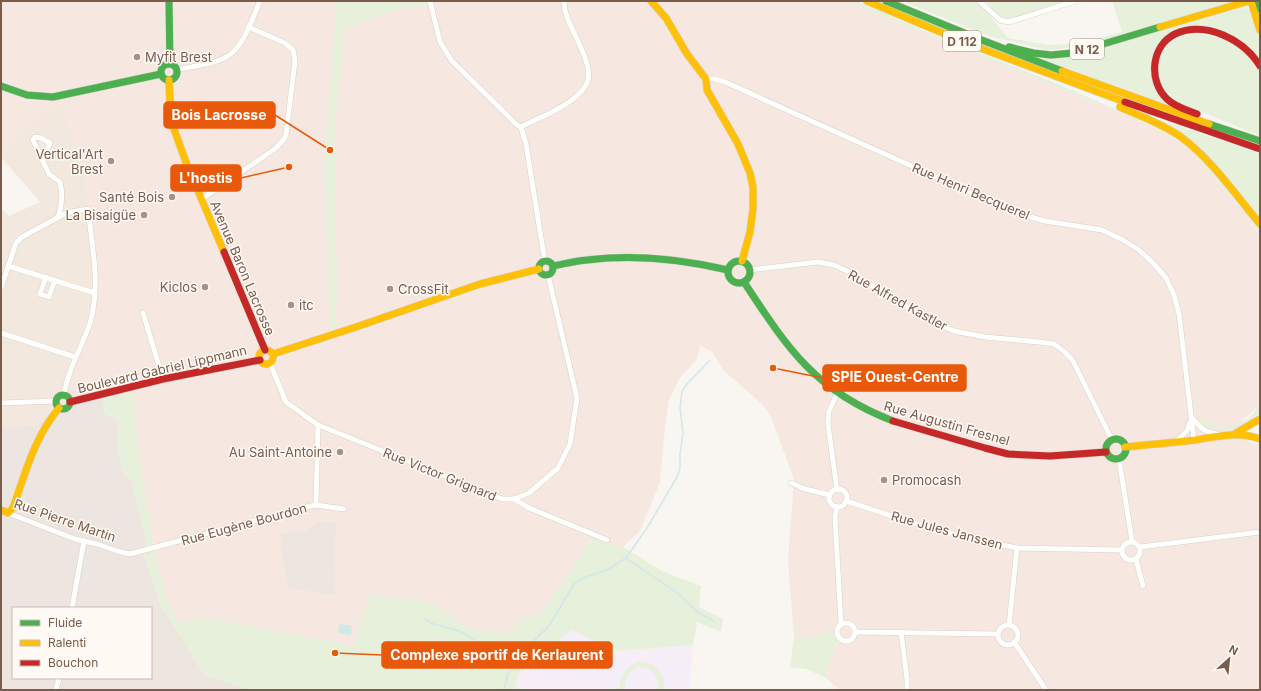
<svg xmlns="http://www.w3.org/2000/svg" width="1261" height="691" font-family="Inter,sans-serif">
  <rect width="100%" height="100%" fill="#f9f5f0"/>
  <path fill="#f2e8de" d="M60 103 66 115 86 184 90 226 94 293 63 402 38 425 1 428V208L9 216 40 202 1 157V152L48 111Z"/>
  <path fill="#f6e8e1" d="M1 1H846L1157 128 1187 146 1249 218 1257 230 1260 236V405L1241 422 1245 440 1260 445V690H840L826 678 837 641 832 631 819 637H794L788 561 794 479 770 415 762 404 724 371 712 352 700 345 697 359 679 379 669 400 665 427 660 482 640 531 623 547 592 539 539 615H525L509 633 467 629 442 609 434 604 413 599 369 595 355 646 208 618 179 624 166 596 154 546 141 471 133 393 102 399 63 402 94 293 90 226 86 184 66 115 60 103 48 111 1 152Z"/>
  <g fill="#ede5e0" fill-rule="evenodd">
    <path d="M102 399 105 414 119 421 117 447 124 475 131 479 146 538 144 556 163 610 237 685 250 690H1V428L38 425 63 402ZM13 608H151V678H13Z"/>
    <path d="M319 522 336 523 334 577 335 595 288 588 280 534 306 530Z"/>
  </g>
  <path fill="#f6eef6" d="M571 630 615 651 693 645 689 690H515L519 673Z"/>
  <g fill="#e7f0db">
    <path d="M337 1H428L427 5 398 10 345 28 335 132V204L337 276 336 329 330 331 324 168Z"/>
    <path d="M846 1H857L939 37 1058 84 1178 137 1191 147 1260 228V236L1257 230 1249 218 1187 146 1157 128Z"/>
    <path d="M902 1H974L983 7 1008 38 1050 45 1081 43 1122 32 1112 1H1237L1078 47 1047 50 988 36Z"/>
    <path d="M986 1H1062L1008 20 1000 18Z"/>
    <path d="M1242 8 1250 9 1260 33V60L1228 35 1174 32 1150 74 1166 103 1165 104 1044 60 1045 58Z"/>
    <path d="M1189 34C1212 34 1236 41 1252 59 1255 64 1258 67 1260 73V136L1178 102C1147 80 1153 44 1189 34Z"/>
    <path d="M1160 120 1260 154V221L1227 180 1160 123Z"/>
    <path d="M1195 392 1198 416 1203 420 1218 427 1231 425 1249 419 1260 405V412L1249 424 1227 430 1204 427 1195 412Z"/>
    <path d="M133 393 141 467 154 546 166 595 179 623 208 618 354 646 369 595 413 599 434 604 442 609 467 629 509 633 525 615H539L592 539 623 547 662 571 701 586 699 607 723 619 721 632 697 622 693 645 615 651 571 630 519 673 515 690H250L204 675 163 610 144 556 146 538 131 479 124 475 117 447 119 421 105 414 102 399Z"/>
    <path d="M832 631 837 641 826 678 806 669 790 667 794 637H818V634Z"/>
    <path d="M638 662C655 661 666 673 664 690H658C661 671 639 658 628 675 625 679 625 685 624 690H619C620 676 624 667 638 662Z"/>
  </g>
  <path fill="#d0e8ea" d="M340 624 352 626 351 635 338 633Z"/>
  <g fill="none" stroke-linecap="round" stroke-linejoin="round">
    <g stroke="#d0e8ea" stroke-width="1.5">
      <path d="M626 558 676 592 699 613 714 621"/>
      <path d="M425 619 433 624 448 628 454 629 464 633 512 667"/>
      <path d="M504 690 508 674 517 657 549 626 574 584 581 579 609 569 626 558 647 528 677 477 680 469V454L683 433 680 408 682 391 687 384 710 360"/>
    </g>
    <g stroke="#d7d1cb" stroke-width="6">
      <g id="street">
        <path d="M430 1 440 42 452 61 517 125 521 127 526 144 545 262"/>
        <path d="M979 1 1000 20 1009 22 1075 1"/>
        <path d="M176 70C192 66 220 64 232 53 245 42 253 17 260 1"/>
        <path d="M706 79H715L725 82 1016 213 1045 221 1102 230 1123 240 1139 250 1154 264 1166 278 1174 295 1179 314 1194 440"/>
        <path d="M521 127C540 117 582 102 588 80 591 68 582 50 577 39 571 26 564 15 564 1"/>
        <path d="M43 160 50 143 41 138 35 137 33 140 49 174 60 182C63 193 62 207 58 217"/>
        <path d="M202 199 276 148 284 139 286 135 295 61 293 50 285 43 248 27"/>
        <path d="M8 266 95 293"/>
        <path d="M750 270 818 262 834 265 851 273 930 321 954 331 985 337 1039 342 1054 344 1065 352 1073 361 1108 432 1113 440"/>
        <path d="M46 277 40 294 49 297 55 280"/>
        <path d="M1 288 16 243 22 237 66 213 88 209C92 247 101 285 90 323 82 347 68 369 64 395"/>
        <path d="M143 313 163 379"/>
        <path d="M1 333 75 357"/>
        <path d="M270 363 286 402 318 425 502 499H514L529 493 558 468 570 444 577 398 548 275"/>
        <path d="M1 403 56 401"/>
        <path d="M1191 417C1199 426 1205 433 1218 434"/>
        <path d="M1175 442 1187 431 1190 422"/>
        <path d="M1119 459 1132 541"/>
        <path d="M791 483 805 489 830 495"/>
        <circle cx="838" cy="498" r="9"/>
        <path d="M837 490 828 424 829 411 837 394"/>
        <path d="M514 499 529 508 607 540"/>
        <path d="M846 501 907 521 972 539 1017 548 1122 550"/>
        <path d="M316 505 318 425"/>
        <path d="M837 507 835 517 841 623"/>
        <path d="M8 513 75 539 97 544 117 551 130 554 302 508 316 505 344 509"/>
        <circle cx="1131" cy="551" r="9"/>
        <path d="M1140 547 1260 532"/>
        <path d="M1136 559 1143 586"/>
        <path d="M72 608 84 541"/>
        <circle cx="846" cy="632" r="9"/>
        <path d="M1009 625 1017 548"/>
        <circle cx="1008" cy="635" r="10"/>
        <path d="M855 632 998 634"/>
        <path d="M901 632 907 679V690"/>
        <path d="M1014 642 1046 690"/>
        <path d="M56 690 59 678"/>
      </g>
    </g>
    <g stroke="#d9d2cb" stroke-width="8">
      <g id="fast">
        <path d="M169 1 170 64"/>
        <path d="M886 1 979 39 1062 71"/>
        <path d="M1257 1 1260 9"/>
        <path d="M1009 47 1033 53 1051 55 1073 53 1160 27"/>
        <circle cx="169" cy="72" r="8"/>
        <path d="M1 86 27 95 53 97 161 74"/>
        <path d="M1209 124 1260 141"/>
        <circle cx="739" cy="272" r="11"/>
        <circle cx="546" cy="268" r="7"/>
        <path d="M553 266C564 264 575 261 587 260 634 254 681 259 728 270"/>
        <path d="M744 282C788 349 815 391 893 421"/>
        <circle cx="63" cy="402" r="7"/>
        <circle cx="1116" cy="449" r="10"/>
      </g>
    </g>
    <g stroke="#d9d2cb" stroke-width="8">
      <g id="slow">
        <path d="M651 1 666 18 687 54 706 79 707 90 738 144 750 173 753 187V209L750 232 742 261"/>
        <path d="M867 1 964 42 1125 102"/>
        <path d="M1251 1 1260 30"/>
        <path d="M1160 27 1249 1"/>
        <path d="M1062 71 1209 124"/>
        <path d="M169 80 170 104 174 129 187 165 224 252"/>
        <path d="M1120 107C1140 116 1163 124 1181 137 1212 160 1235 194 1260 224"/>
        <circle cx="266" cy="357" r="7"/>
        <path d="M273 354 356 327 480 284 539 269"/>
        <path d="M1236 433 1260 419"/>
        <path d="M1125 447C1146 445 1166 443 1187 441 1212 438 1235 430 1260 439"/>
        <path d="M1 510 8 513 13 508C25 474 35 436 59 408"/>
      </g>
    </g>
    <g stroke="#d9d2cb" stroke-width="8">
      <g id="jam">
        <path d="M1125 102 1260 149"/>
        <path d="M1197 114C1187 110 1175 107 1167 99 1148 81 1151 46 1175 34 1206 20 1244 40 1260 66"/>
        <path d="M224 252 265 350"/>
        <path d="M70 402 163 379 260 360"/>
        <path d="M893 421 985 448 1008 454 1050 456 1106 452"/>
      </g>
    </g>
    <use href="#street" stroke="#fefefd" stroke-width="5"/>
    <use href="#fast" stroke="#4caf50" stroke-width="7"/>
    <use href="#slow" stroke="#ffc107" stroke-width="7"/>
    <use href="#jam" stroke="#c62828" stroke-width="7"/>
  </g>
  <g fill="#a69286" stroke="#fffaf3" stroke-width="1.5">
    <circle cx="137" cy="57" r="4"/>
    <circle cx="111" cy="161" r="4"/>
    <circle cx="172" cy="197" r="4"/>
    <circle cx="144" cy="215" r="4"/>
    <circle cx="205" cy="287" r="4"/>
    <circle cx="390" cy="289" r="4"/>
    <circle cx="291" cy="305" r="4"/>
    <circle cx="340" cy="452" r="4"/>
    <circle cx="884" cy="480" r="4"/>
  </g>
  <g text-anchor="middle" dominant-baseline="central" stroke-width="3" stroke-linejoin="round" paint-order="stroke">
    <g fill="#fffaf3" stroke="#a28b7f" stroke-width="1">
      <rect x="943" y="31" width="38" height="20" rx="3"/>
      <rect x="1070" y="39" width="34" height="20" rx="3"/>
    </g>
    <g font-size="12" font-weight="bold" fill="#7a5c4d">
      <text x="962" y="41">D 112</text>
      <text x="1087" y="49">N 12</text>
    </g>
    <g font-size="13" fill="#7a5c4d" stroke="#fffaf3" text-anchor="end">
      <text x="145" y="57" text-anchor="start">Myfit Brest</text>
      <text x="103" y="154">Vertical'Art<tspan x="103" dy="15">Brest</tspan></text>
      <text x="164" y="197">Santé Bois</text>
      <text x="136" y="215">La Bisaigüe</text>
      <text x="197" y="287">Kiclos</text>
      <text x="398" y="289" text-anchor="start">CrossFit</text>
      <text x="299" y="305" text-anchor="start">itc</text>
      <text x="332" y="452">Au Saint-Antoine</text>
      <text x="892" y="480" text-anchor="start">Promocash</text>
    </g>
    <g font-size="13" fill="#7a5c4d" stroke="#fffaf3">
      <text transform="translate(971 191) rotate(23)">Rue Henri Becquerel</text>
      <text transform="translate(243 268) rotate(67)">Avenue Baron Lacrosse</text>
      <text transform="translate(898 300) rotate(29)">Rue Alfred Kastler</text>
      <text transform="translate(162 369) rotate(-13)">Boulevard Gabriel Lippmann</text>
      <text transform="translate(947 423) rotate(16)">Rue Augustin Fresnel</text>
      <text transform="translate(440 474) rotate(22)">Rue Victor Grignard</text>
      <text transform="translate(65 520) rotate(19)">Rue Pierre Martin</text>
      <text transform="translate(244 524) rotate(-15)">Rue Eugène Bourdon</text>
      <text transform="translate(947 530) rotate(15)">Rue Jules Janssen</text>
    </g>
  </g>
  <path fill="none" stroke="#e8590c" stroke-width="1.5" d="M330 150L275 115M289 167L241 178M773 368L823 378M335 653L382 655"/>
  <g fill="#e8590c" stroke="#fffaf3" stroke-width="1.5">
    <circle cx="330" cy="150" r="4"/>
    <circle cx="289" cy="167" r="4"/>
    <circle cx="773" cy="368" r="4"/>
    <circle cx="335" cy="653" r="4"/>
  </g>
  <g fill="#e8590c" stroke="#e8590c" stroke-width="1.5">
    <rect x="164" y="102" width="111" height="26" rx="4"/>
    <rect x="171" y="165" width="70" height="26" rx="4"/>
    <rect x="823" y="365" width="143" height="26" rx="4"/>
    <rect x="382" y="642" width="230" height="26" rx="4"/>
  </g>
  <g font-size="14" text-anchor="middle" font-weight="bold" fill="#fff">
    <text x="219" y="120">Bois Lacrosse</text>
    <text x="206" y="183">L'hostis</text>
    <text x="895" y="382">SPIE Ouest-Centre</text>
    <text x="497" y="660">Complexe sportif de Kerlaurent</text>
  </g>
  <rect width="1261" height="691" fill="none" stroke="#7a5c4d" stroke-width="4"/>
  <rect x="12" y="607" width="140" height="72" fill="#fffaf3" stroke="#cabbb1"/>
  <rect x="20" y="620" width="20" height="6" fill="#4caf50" stroke="#cabbb1"/>
  <text x="48" y="627" font-size="12" fill="#7a5c4d">Fluide</text>
  <rect x="20" y="640" width="20" height="6" fill="#ffc107" stroke="#cabbb1"/>
  <text x="48" y="647" font-size="12" fill="#7a5c4d">Ralenti</text>
  <rect x="20" y="660" width="20" height="6" fill="#c62828" stroke="#cabbb1"/>
  <text x="48" y="667" font-size="12" fill="#7a5c4d">Bouchon</text>
  <g transform="translate(1229 659) rotate(27)" stroke="#fffaf3" stroke-width="3" paint-order="stroke">
  <path d="M0-3L7 15L0 10L-7 15Z" fill="#7a5c4d"/>
  <text y="-6" font-size="11" font-weight="bold" text-anchor="middle" fill="#7a5c4d">N</text>
  </g>
</svg>
